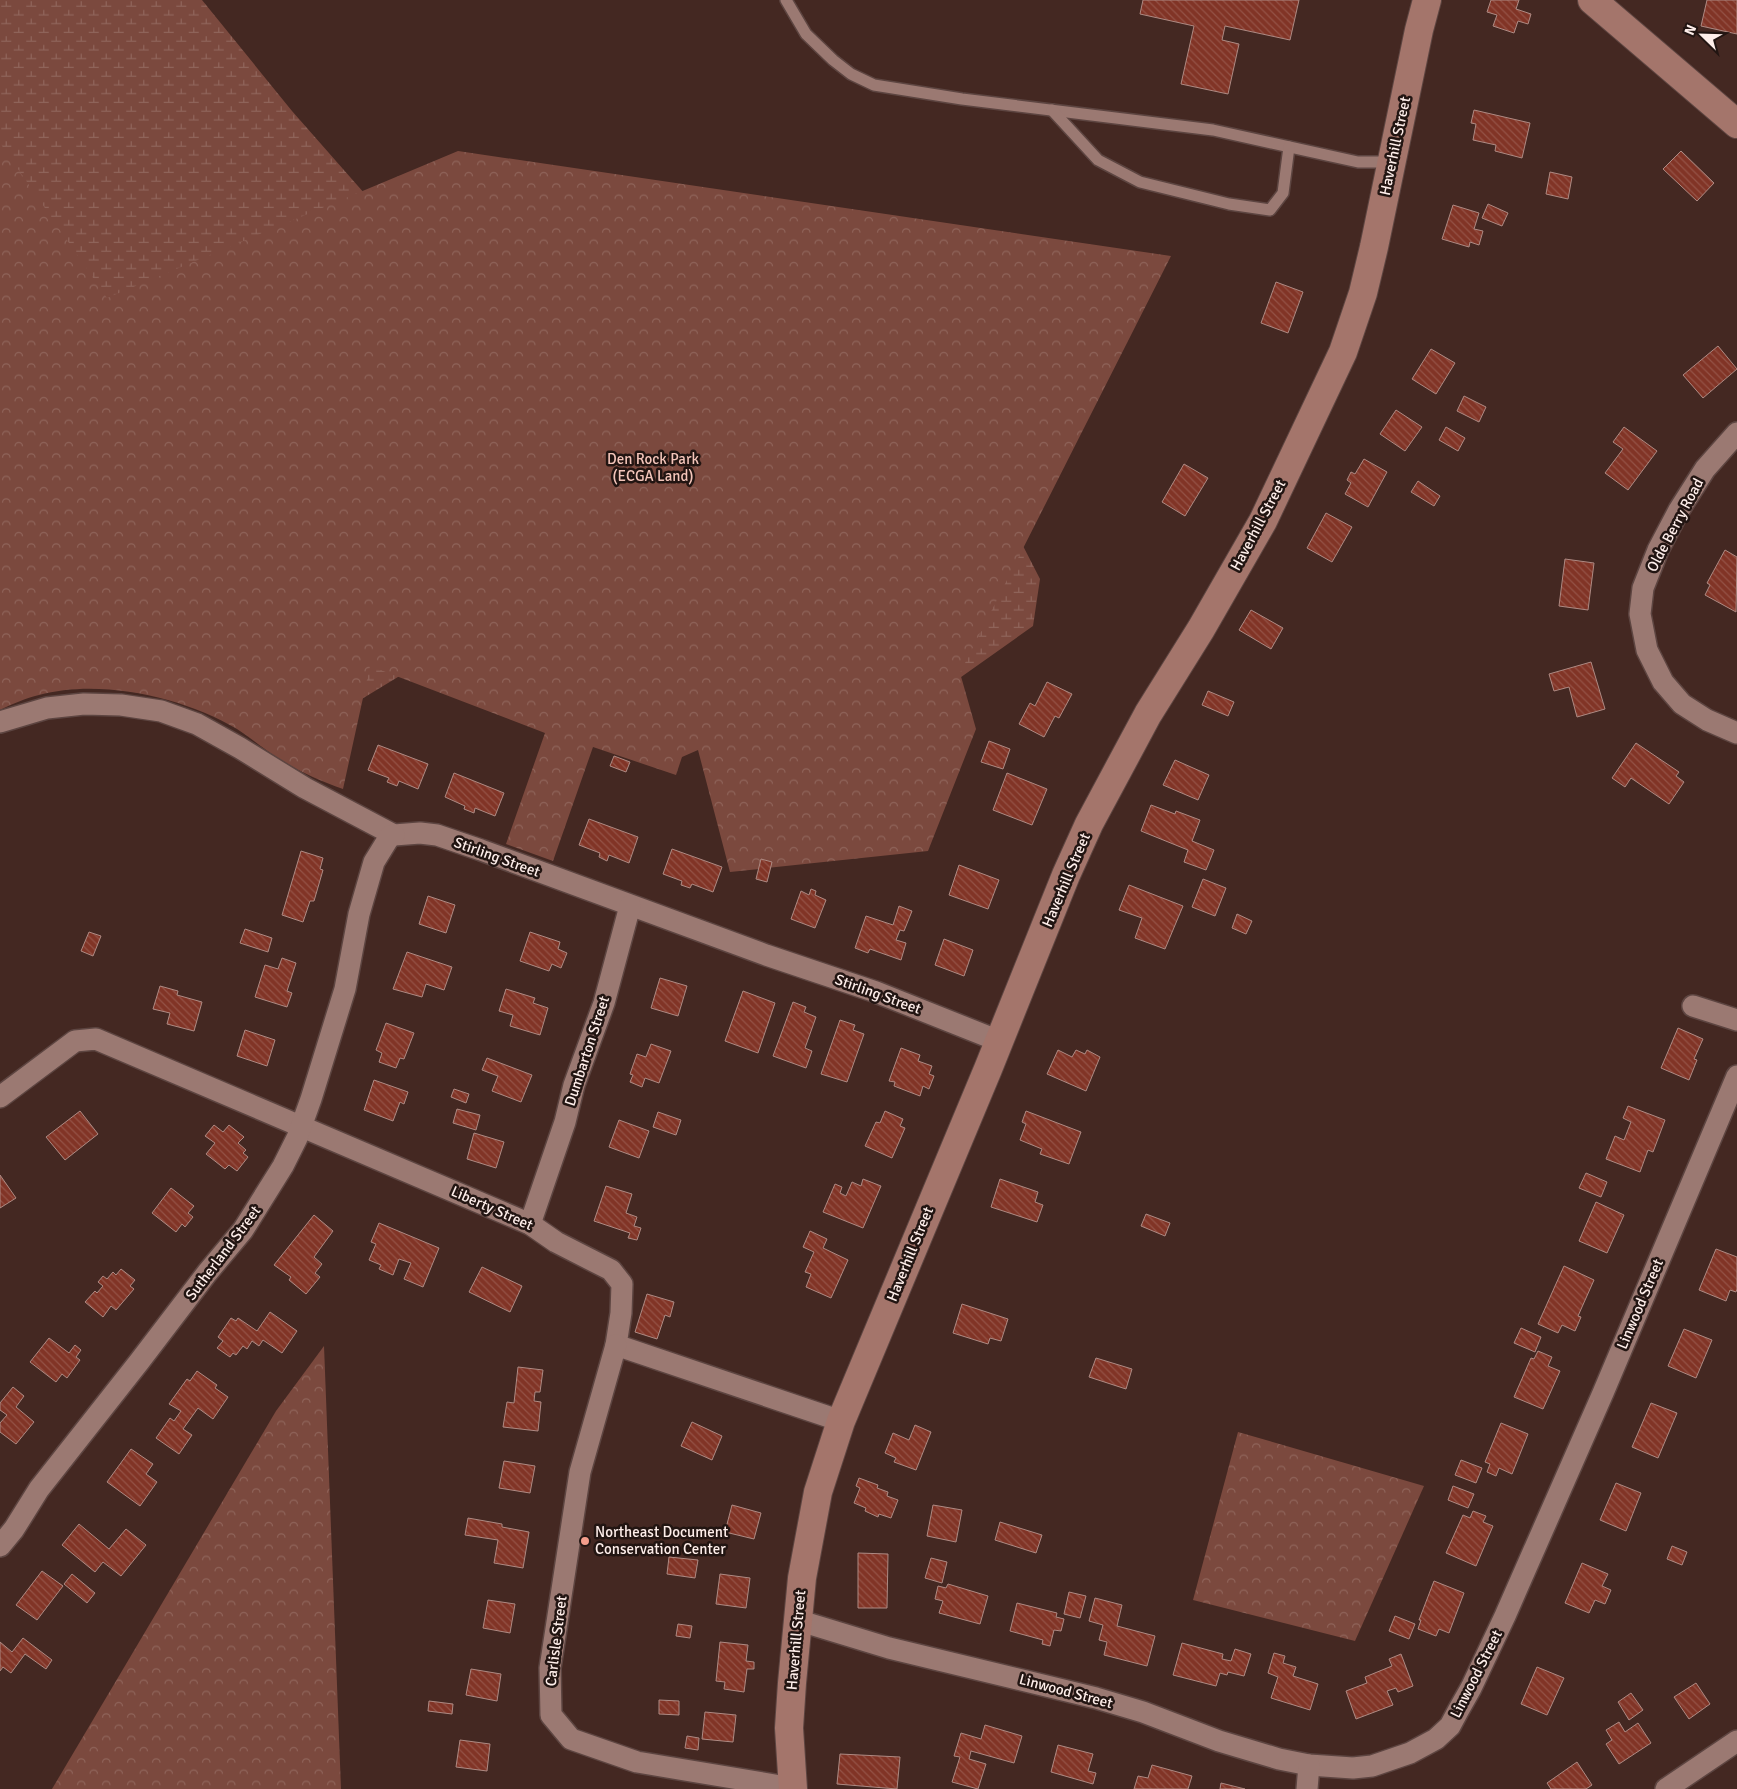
<svg xmlns="http://www.w3.org/2000/svg" width="1737" height="1789" font-family="Signika,sans-serif">
  <defs>
    <pattern id="wetland-marsh" width="20" height="14" patternUnits="userSpaceOnUse" patternTransform="scale(1.25)"><rect width="20" height="14" fill="#7b493e"/><path d="M1 5h8M5 5V1M11 12h8M15 12V8" fill="none" stroke="#8f645a"/></pattern>
    <pattern id="park-crowns" width="20" height="18" patternUnits="userSpaceOnUse" patternTransform="scale(1.25)"><rect width="20" height="18" fill="#7b493e"/><path d="M2 6a3 3 0 1 1 6 0M12 15a3 3 0 1 1 6 0" fill="none" stroke="#8f645a"/></pattern>
    <pattern id="building-back-hatch" width="6" height="6" patternUnits="userSpaceOnUse" patternTransform="scale(1.25)"><rect width="6" height="6" fill="#813426"/><path d="M-1 5l2 2M0 0l6 6M5-1l2 2" fill="none" stroke="#945246"/></pattern>
  </defs>
  <rect width="100%" height="100%" fill="#442822"/>
  <path fill="url(#wetland-marsh)" d="M0 0H202L292 111 372 202 970 443 1040 579 1033 626 947 687 416 666 319 725 0 668Z"/>
  <g fill="url(#park-crowns)">
    <path d="M0 143 107 298 458 151 1171 256 960 673 976 729 928 851 730 872 698 750 682 757 676 775 593 747 553 861 506 844 545 733 370 666 343 789C320 781 298 771 278 758 264 749 251 738 237 729 184 697 100 678 39 695 26 698 12 704 0 710Z"/>
    <path d="M324 1346 341 1789H52L276 1411Z"/>
    <path d="M1238 1432 1424 1486 1355 1641 1193 1600Z"/>
  </g>
  <g fill="url(#building-back-hatch)" stroke="#ae8a83">
    <path d="M1143 0H1299L1290 40 1225 26 1222 40 1239 44 1228 94 1181 84 1194 26 1140 14Z"/>
    <path d="M1491 0H1519L1516 9 1531 14 1528 24 1518 21 1514 33 1493 26 1497 15 1487 12Z"/>
    <path d="M1707 0H1737V34L1701 26Z"/>
    <path d="M1474 110 1530 123 1522 158 1495 151 1496 145 1473 140 1476 124 1471 123Z"/>
    <path d="M1681 151 1714 183 1697 201 1663 169Z"/>
    <path d="M1550 172 1572 177 1568 199 1546 194Z"/>
    <path d="M1488 204 1508 213 1502 226 1482 218Z"/>
    <path d="M1453 205 1479 213 1474 229 1483 231 1479 245 1470 242 1469 247 1442 239Z"/>
    <path d="M1276 282 1303 292 1288 333 1261 323Z"/>
    <path d="M1718 346 1737 369 1703 398 1683 375Z"/>
    <path d="M1431 349 1455 363 1436 394 1412 379Z"/>
    <path d="M1464 396 1486 407 1479 422 1457 411Z"/>
    <path d="M1396 410 1422 427 1405 451 1380 434Z"/>
    <path d="M1446 427 1465 438 1458 451 1439 440Z"/>
    <path d="M1624 427 1657 451 1628 490 1605 473 1623 449 1613 442Z"/>
    <path d="M1364 459 1387 472 1368 507 1345 494 1351 483 1347 480 1351 472 1355 474Z"/>
    <path d="M1184 464 1208 478 1185 516 1162 502Z"/>
    <path d="M1418 481 1440 496 1434 506 1411 492Z"/>
    <path d="M1326 513 1352 527 1332 562 1307 548Z"/>
    <path d="M1725 550 1737 557 1736 612 1705 595 1710 585 1707 583Z"/>
    <path d="M1565 559 1594 563 1588 610 1559 606Z"/>
    <path d="M1251 610 1283 628 1271 649 1239 630Z"/>
    <path d="M1591 662 1605 709 1577 717 1569 687 1554 691 1549 674Z"/>
    <path d="M1047 682 1072 694 1059 718 1055 716 1044 737 1019 724 1030 703 1035 706Z"/>
    <path d="M1208 691 1234 702 1228 716 1202 705Z"/>
    <path d="M989 741 1010 749 1003 769 981 762Z"/>
    <path d="M1636 743 1679 772 1676 776 1684 782 1669 804 1631 778 1625 787 1612 778Z"/>
    <path d="M378 745 428 764 418 789 399 781 397 786 387 782 389 778 368 770Z"/>
    <path d="M614 756 630 762 626 772 610 766Z"/>
    <path d="M1175 760 1209 775 1198 800 1163 785Z"/>
    <path d="M454 773 504 793 495 816 475 808 474 813 464 809 465 806 445 797Z"/>
    <path d="M1007 773 1047 789 1032 825 993 810Z"/>
    <path d="M1151 805 1175 814 1176 811 1200 820 1192 841 1214 850 1206 870 1184 862 1188 850 1141 831Z"/>
    <path d="M589 819 638 837 629 863 609 855 607 861 599 857 600 853 579 845Z"/>
    <path d="M672 849 722 867 713 892 692 884 690 888 681 885 682 881 663 874Z"/>
    <path d="M301 851 323 858 320 869 323 870 314 901H310L303 922 282 915Z"/>
    <path d="M761 859 772 862 767 882 756 879Z"/>
    <path d="M959 865 999 880 988 909 949 895Z"/>
    <path d="M1203 879 1226 888 1215 916 1192 907Z"/>
    <path d="M1129 885 1183 906 1165 949 1135 938 1142 918 1119 910Z"/>
    <path d="M811 889 816 891 815 895 826 900 815 928 791 919 801 891 809 895Z"/>
    <path d="M428 896 455 905 446 933 419 924Z"/>
    <path d="M899 906 912 911 904 931 900 930 896 940 906 943 901 960 870 949 868 953 855 948 866 916 893 925Z"/>
    <path d="M1237 914 1252 921 1246 934 1232 928Z"/>
    <path d="M245 929 272 938 268 952 240 943Z"/>
    <path d="M89 932 101 936 93 956 81 951Z"/>
    <path d="M530 932 560 942 558 949 567 953 561 968 552 964 549 971 520 961Z"/>
    <path d="M944 939 973 950 964 976 935 965Z"/>
    <path d="M407 952 452 967 444 990 426 984 422 997 393 989Z"/>
    <path d="M282 958 296 963 287 991 292 993 287 1007 255 997 265 965 278 969Z"/>
    <path d="M660 978 687 986 678 1016 651 1008Z"/>
    <path d="M160 986 178 991 177 995 202 1002 194 1031 167 1024 170 1013 153 1009Z"/>
    <path d="M506 989 535 998 533 1003 548 1008 540 1035 510 1026 513 1015 499 1011Z"/>
    <path d="M743 991 775 1003 758 1053 725 1041Z"/>
    <path d="M793 1002 806 1007 804 1012 816 1017 805 1048 812 1051 806 1068 773 1056Z"/>
    <path d="M840 1020 855 1025 853 1030 864 1034 847 1082 821 1074Z"/>
    <path d="M386 1023 414 1033 404 1059 400 1058 396 1068 379 1062 382 1053 376 1050Z"/>
    <path d="M1678 1028 1703 1039 1694 1059 1697 1060 1689 1080 1661 1068Z"/>
    <path d="M245 1030 275 1040 267 1066 237 1056Z"/>
    <path d="M651 1044 671 1051 659 1083 645 1078 642 1087 630 1082 633 1075 630 1074 637 1054 646 1057Z"/>
    <path d="M901 1048 920 1055 918 1061 932 1066 929 1074 934 1076 929 1089 923 1086 920 1096 894 1086 895 1082 889 1081Z"/>
    <path d="M1058 1050 1072 1057 1076 1050 1085 1054 1087 1050 1100 1057 1086 1091 1047 1074Z"/>
    <path d="M487 1058 532 1075 521 1102 492 1091 498 1076 482 1070Z"/>
    <path d="M374 1080 408 1092 404 1104 400 1102 393 1121 364 1110Z"/>
    <path d="M454 1089 469 1094 466 1103 451 1097Z"/>
    <path d="M1628 1106 1665 1120 1653 1152 1648 1150 1640 1172 1606 1159 1615 1136 1624 1140 1631 1122 1623 1118Z"/>
    <path d="M457 1109 480 1115 476 1130 453 1123Z"/>
    <path d="M80 1111 98 1134 65 1160 46 1137Z"/>
    <path d="M885 1111 903 1119 900 1126 905 1128 892 1158 865 1146 876 1122 880 1123Z"/>
    <path d="M1026 1111 1081 1132 1069 1164 1040 1154 1042 1149 1020 1140 1026 1124 1022 1122Z"/>
    <path d="M658 1112 681 1120 676 1135 653 1127Z"/>
    <path d="M619 1120 649 1131 639 1158 609 1147Z"/>
    <path d="M214 1125 223 1132 229 1125 244 1137 238 1143 246 1150 243 1153 248 1157 237 1171 229 1165 225 1169 206 1154 215 1143 205 1136Z"/>
    <path d="M474 1133 504 1142 496 1168 467 1159Z"/>
    <path d="M1586 1173 1607 1182 1601 1197 1579 1188Z"/>
    <path d="M0 1175 16 1198 0 1208Z"/>
    <path d="M863 1179 881 1186 863 1228 823 1212 835 1184 842 1187 840 1193 846 1196 852 1182 861 1186Z"/>
    <path d="M1000 1179 1038 1192 1035 1202 1043 1205 1037 1222 991 1207Z"/>
    <path d="M606 1186 632 1194 626 1213 637 1217 634 1226 641 1228 637 1240 628 1238 630 1233 594 1221Z"/>
    <path d="M171 1188 194 1206 188 1213 193 1217 185 1227 182 1224 176 1232 152 1213Z"/>
    <path d="M1596 1202 1624 1215 1607 1253 1579 1241Z"/>
    <path d="M1146 1214 1170 1223 1165 1236 1141 1226Z"/>
    <path d="M314 1215 333 1231 314 1257 322 1264 315 1273 320 1277 306 1294 289 1280 291 1277 274 1265Z"/>
    <path d="M379 1223 439 1248 423 1287 404 1279 411 1263 399 1259 393 1275 379 1269 381 1265 369 1260 376 1244 371 1242Z"/>
    <path d="M810 1231 827 1239 823 1248 848 1260 831 1298 806 1287 811 1274 805 1272 814 1252 803 1247Z"/>
    <path d="M1716 1249 1737 1257V1289L1736 1292 1730 1290 1726 1301 1699 1290Z"/>
    <path d="M1564 1266 1594 1280 1578 1316 1581 1317 1575 1331 1562 1325 1558 1333 1538 1324Z"/>
    <path d="M482 1267 522 1286 510 1312 469 1292Z"/>
    <path d="M121 1269 135 1280 130 1286 134 1289 116 1310 111 1306 103 1317 85 1302 95 1291 97 1293 103 1286 98 1282 103 1276 107 1279 113 1272 116 1275Z"/>
    <path d="M647 1294 674 1302 670 1317 665 1315 657 1339 635 1332Z"/>
    <path d="M962 1304 1008 1319 1001 1341 990 1338 988 1344 953 1333Z"/>
    <path d="M270 1312 297 1331 282 1353 263 1340 259 1346 252 1341 247 1349 243 1346 236 1355 233 1353 230 1357 217 1348 223 1341 218 1337 231 1318 236 1321 238 1318 257 1331Z"/>
    <path d="M1521 1328 1541 1337 1535 1352 1514 1343Z"/>
    <path d="M1684 1329 1712 1340 1696 1378 1668 1366Z"/>
    <path d="M49 1338 69 1353 75 1345 81 1350 76 1357 80 1360 67 1378 62 1374 56 1382 30 1362Z"/>
    <path d="M1538 1351 1552 1357 1548 1366 1560 1371 1543 1409 1514 1397 1531 1358 1534 1359Z"/>
    <path d="M1096 1358 1132 1369 1126 1389 1089 1377Z"/>
    <path d="M518 1367 543 1370 540 1392H535L534 1401 541 1402 538 1431 503 1427 507 1402 514 1403Z"/>
    <path d="M197 1371 217 1385 215 1388 228 1397 213 1419 198 1408 183 1429 192 1435 179 1454 156 1438 170 1418 174 1421 181 1411 169 1404 187 1379 190 1381Z"/>
    <path d="M13 1387 24 1396 16 1407 34 1422 16 1444 0 1432V1423L7 1415 0 1410V1403Z"/>
    <path d="M1651 1403 1677 1413 1658 1458 1632 1447Z"/>
    <path d="M692 1422 722 1436 712 1460 681 1446Z"/>
    <path d="M1501 1423 1528 1434 1512 1474 1499 1468 1496 1476 1487 1472 1490 1464 1485 1462Z"/>
    <path d="M915 1425 931 1432 916 1470 894 1462 896 1458 885 1453 893 1433 909 1440Z"/>
    <path d="M131 1449 153 1464 146 1474 157 1482 140 1506 107 1482Z"/>
    <path d="M1461 1460 1482 1468 1476 1483 1455 1475Z"/>
    <path d="M504 1461 535 1466 530 1493 499 1488Z"/>
    <path d="M859 1478 878 1485 877 1488 888 1492 887 1496 898 1500 891 1518 879 1514 878 1517 865 1511 866 1508 854 1503 860 1488 856 1486Z"/>
    <path d="M1616 1483 1641 1493 1626 1531 1600 1520Z"/>
    <path d="M1453 1486 1474 1494 1468 1508 1448 1500Z"/>
    <path d="M732 1505 761 1513 754 1539 725 1532Z"/>
    <path d="M933 1505 962 1510 956 1542 927 1536Z"/>
    <path d="M1473 1511 1486 1516 1483 1522 1493 1526 1476 1566 1446 1553 1463 1515 1470 1518Z"/>
    <path d="M468 1518 502 1524V1527L529 1532 523 1568 494 1563 498 1540 465 1535Z"/>
    <path d="M1000 1522 1042 1535 1036 1553 995 1540Z"/>
    <path d="M79 1524 109 1549 126 1529 146 1545 121 1576 103 1562 95 1572 62 1545Z"/>
    <path d="M1672 1546 1687 1552 1682 1565 1667 1559Z"/>
    <path d="M858 1553 888 1554 887 1608H858Z"/>
    <path d="M669 1557 698 1560 695 1578 667 1574Z"/>
    <path d="M931 1558 947 1562 942 1583 925 1578Z"/>
    <path d="M1582 1563 1608 1574 1602 1586 1611 1590 1605 1604 1595 1600 1589 1613 1565 1603Z"/>
    <path d="M42 1571 63 1586 37 1620 16 1605Z"/>
    <path d="M72 1574 95 1593 87 1603 64 1584Z"/>
    <path d="M720 1574 750 1578 746 1608 716 1604Z"/>
    <path d="M1434 1581 1464 1593 1449 1633 1439 1629 1436 1636 1418 1629 1421 1620H1419Z"/>
    <path d="M948 1584 988 1596 980 1624 939 1613 943 1601 935 1599 938 1586 946 1588Z"/>
    <path d="M1069 1592 1086 1596 1080 1618 1064 1614Z"/>
    <path d="M1095 1598 1122 1605 1117 1626 1155 1636 1147 1666 1104 1655 1107 1642 1099 1640 1103 1625 1089 1621Z"/>
    <path d="M488 1600 515 1604 510 1633 483 1628Z"/>
    <path d="M1017 1603 1057 1613 1056 1617 1064 1619 1061 1631 1054 1630 1050 1646 1042 1644 1043 1640 1010 1631Z"/>
    <path d="M1395 1616 1415 1624 1409 1639 1389 1631Z"/>
    <path d="M678 1624 692 1626 690 1638 676 1636Z"/>
    <path d="M23 1638 52 1660 46 1669 25 1654 11 1673 3 1667 0 1671V1642L12 1652Z"/>
    <path d="M720 1642 748 1645 746 1661 754 1662V1669H747L744 1692 724 1689 725 1682 716 1681Z"/>
    <path d="M1182 1643 1223 1654 1222 1659 1231 1661 1235 1649 1251 1654 1244 1676 1228 1672 1227 1675 1220 1673 1216 1686 1173 1675Z"/>
    <path d="M1274 1653 1285 1656 1283 1663 1296 1667 1293 1676 1318 1684 1310 1710 1271 1698 1278 1677 1268 1673Z"/>
    <path d="M1401 1654 1413 1686 1398 1692 1396 1688 1387 1691 1393 1705 1356 1719 1346 1691 1367 1683 1365 1677 1392 1666 1389 1659Z"/>
    <path d="M1537 1667 1564 1678 1547 1715 1521 1704Z"/>
    <path d="M471 1669 501 1674 497 1701 466 1695Z"/>
    <path d="M1696 1683 1710 1704 1689 1719 1674 1697Z"/>
    <path d="M1631 1693 1643 1710 1629 1720 1618 1702Z"/>
    <path d="M659 1700 679 1701V1715L659 1714Z"/>
    <path d="M429 1701 453 1704 452 1714 428 1711Z"/>
    <path d="M705 1712 736 1715 733 1742 702 1739Z"/>
    <path d="M1619 1722 1625 1732 1638 1723 1651 1743 1619 1764 1606 1744 1612 1740 1606 1730Z"/>
    <path d="M985 1725 1022 1736 1014 1763 971 1751 969 1759 986 1764 978 1789 952 1782 960 1757 954 1756 961 1733 981 1739Z"/>
    <path d="M687 1736 699 1738 698 1750 685 1748Z"/>
    <path d="M460 1740 490 1744 487 1771 456 1767Z"/>
    <path d="M1058 1745 1093 1754 1088 1771 1096 1773 1093 1784 1051 1772Z"/>
    <path d="M840 1754 900 1757 897 1789 837 1784Z"/>
    <path d="M1577 1762 1592 1785 1586 1789H1551L1547 1783Z"/>
    <path d="M1152 1765 1192 1776 1188 1789H1134L1138 1776 1148 1778Z"/>
    <path d="M1221 1783 1245 1789H1220Z"/>
  </g>
  <g fill="none" stroke-linecap="round" stroke-linejoin="round">
    <g stroke="#5d4541" stroke-width="14">
      <g id="service">
        <path d="M786 0 806 34 833 60 851 74 874 85 962 99 1213 130 1358 162H1391"/>
        <path d="M1052 110 1098 160 1140 182 1229 204 1270 210 1283 193 1289 147"/>
      </g>
    </g>
    <g stroke="#5d4541" stroke-width="24">
      <g id="minor">
        <path d="M1737 433 1705 469 1679 510 1658 550 1643 588 1640 614 1647 650 1663 682 1682 704 1707 720 1737 733"/>
        <path d="M0 722 47 708 84 704 121 705 161 711 197 724 240 748 305 788 394 835 420 833 437 835 481 850 766 955 876 992 999 1041"/>
        <path d="M1693 1006 1737 1020"/>
        <path d="M0 1097 75 1041 96 1039 530 1224 556 1242 611 1270 622 1284 621 1313 616 1345 841 1421"/>
        <path d="M530 1224 565 1122 574 1085 604 1003 630 906"/>
        <path d="M616 1345 580 1472 550 1668 551 1715 571 1739 637 1762 793 1788 792 1789"/>
        <path d="M0 1546 14 1529 39 1489 139 1362 207 1273 243 1230 283 1166 297 1138 311 1099 345 989 359 914 374 862 390 836 394 835"/>
        <path d="M797 1620 889 1648 1096 1698 1143 1712 1219 1741 1279 1759 1309 1765 1353 1768 1372 1766 1410 1753 1436 1739 1450 1726 1458 1711 1471 1688 1505 1616 1603 1393 1737 1076"/>
        <path d="M1307 1789 1309 1765"/>
        <path d="M1666 1789 1737 1741"/>
      </g>
    </g>
    <g stroke="#5d4541" stroke-width="30">
      <g id="secondary">
        <path d="M1592 0 1737 124"/>
        <path d="M793 1789 789 1728 792 1683 802 1578 818 1492 841 1421 988 1069 1066 875 1089 824 1148 714 1201 629 1263 521 1343 352 1363 293 1374 247 1419 30 1427 0"/>
      </g>
    </g>
    <use href="#service" stroke="#9b7972" stroke-width="11"/>
    <use href="#minor" stroke="#9b7972" stroke-width="21"/>
    <use href="#secondary" stroke="#a4756b" stroke-width="28"/>
  </g>
  <circle fill="#f49d8b" stroke="#221512" stroke-width="2" cx="585" cy="1541" r="5"/>
  <g text-anchor="middle" dominant-baseline="central" stroke-width="5" stroke-linejoin="round" paint-order="stroke">
    <g font-size="15" fill="#feeeea" stroke="#221512">
      <text transform="translate(1395 146) rotate(-78)">Haverhill Street</text>
      <text transform="translate(1258 525) rotate(-62)">Haverhill Street</text>
      <text transform="translate(1675 525) rotate(-62)">Olde Berry Road</text>
      <text transform="translate(497 857) rotate(20)">Stirling Street</text>
      <text transform="translate(1066 880) rotate(-67)">Haverhill Street</text>
      <text transform="translate(878 994) rotate(20)">Stirling Street</text>
      <text transform="translate(587 1051) rotate(-72)">Dumbarton Street</text>
      <text transform="translate(492 1208) rotate(24)">Liberty Street</text>
      <text transform="translate(223 1253) rotate(-53)">Sutherland Street</text>
      <text transform="translate(910 1254) rotate(-68)">Haverhill Street</text>
      <text transform="translate(1640 1304) rotate(-67)">Linwood Street</text>
      <text transform="translate(796 1640) rotate(-85)">Haverhill Street</text>
      <text transform="translate(556 1641) rotate(-83)">Carlisle Street</text>
      <text transform="translate(1476 1674) rotate(-63)">Linwood Street</text>
      <text transform="translate(1066 1691) rotate(15)">Linwood Street</text>
    </g>
    <g font-size="15" fill="#f4c5ba" stroke="#221512">
      <text x="653" y="459">Den Rock Park<tspan x="653" dy="17">(ECGA Land)</tspan></text>
    </g>
    <g font-size="15" fill="#feeeea" stroke="#221512" text-anchor="start">
      <text x="595" y="1532">Northeast Document<tspan x="595" dy="17">Conservation Center</tspan></text>
    </g>
  </g>
  <g transform="translate(1702 35) rotate(293)" stroke="#221512" stroke-width="4" paint-order="stroke">
  <path d="M0-4L9 19L0 12L-9 19Z" fill="#feeeea"/>
  <text y="-8" font-size="14" font-weight="bold" text-anchor="middle" fill="#feeeea">N</text>
  </g>
</svg>
